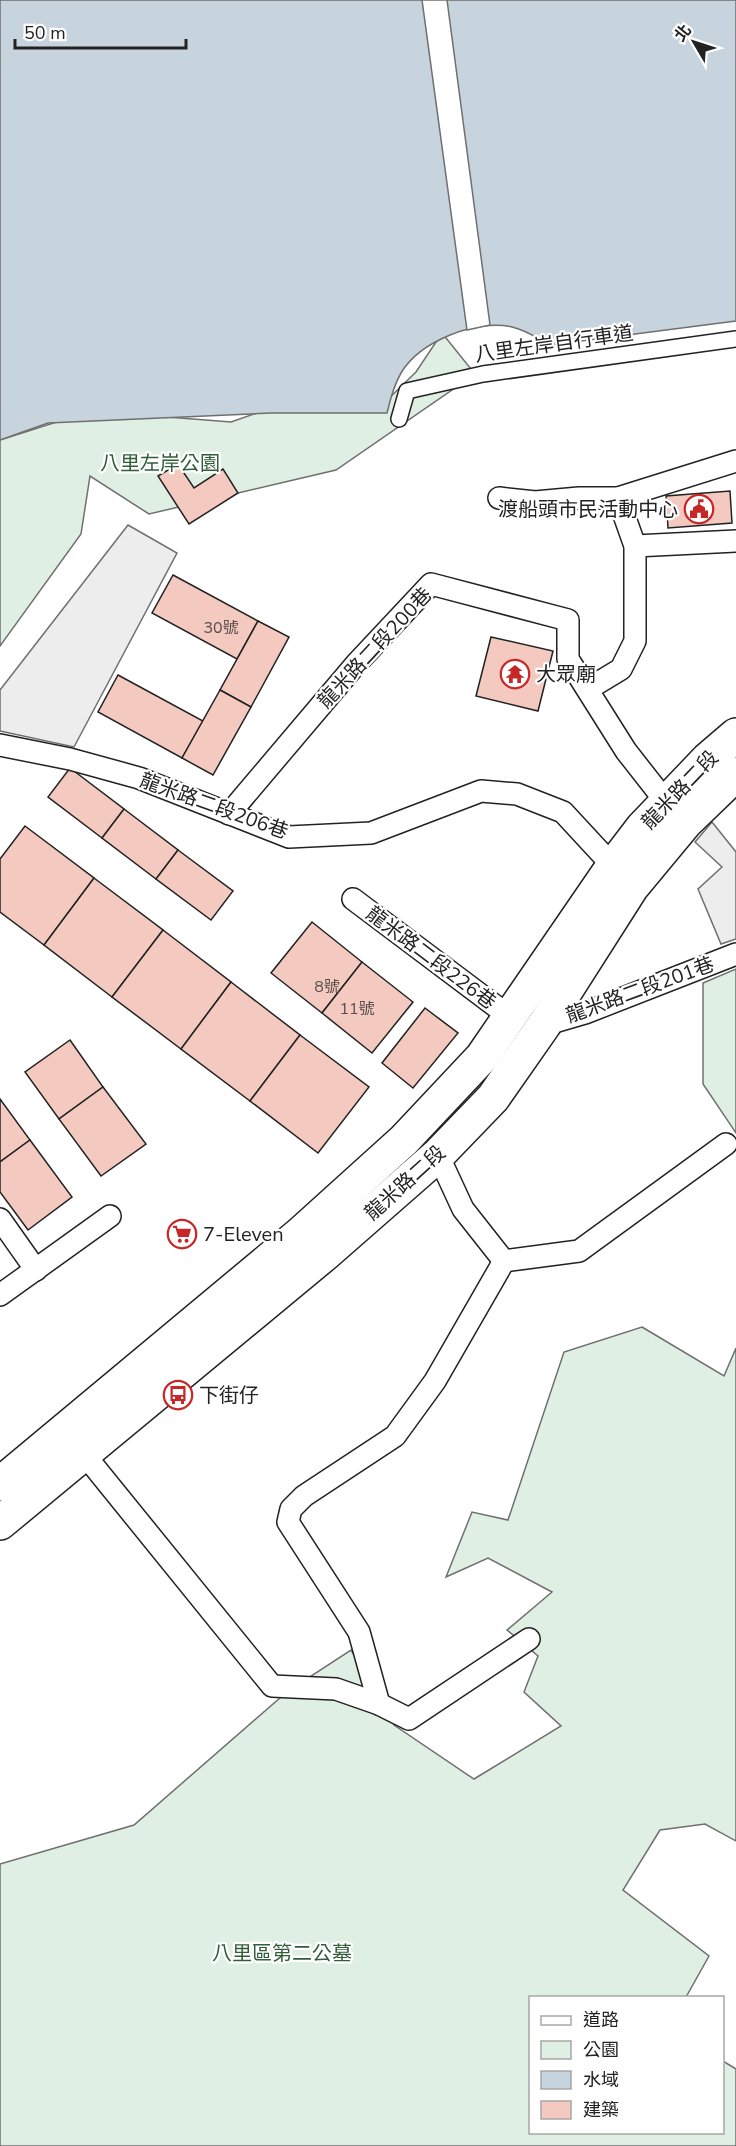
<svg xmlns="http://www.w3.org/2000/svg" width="736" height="2146" font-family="'Nunito Sans','Noto Sans TC',sans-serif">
  <rect width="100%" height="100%" fill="#fff"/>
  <g fill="#e0efe3" stroke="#6f6f6f" stroke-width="1.5">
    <path d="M442 333 475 374 336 470 149 514 90 476 81 534 0 646V440L91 411 231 422 308 395 382 405 416 372Z"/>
    <path d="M736 969V1133L703 1084V983Z"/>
    <path d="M642 1327 724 1376 736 1348V1841L705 1824 660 1830 623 1890 709 1956 686 1997 530 1998V2132H722L723 2061 736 2069V2146H0V1864L134 1825 288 1691 351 1650 394 1725 474 1779 561 1726 524 1692 538 1656 507 1630 552 1592 488 1558 446 1577 472 1512 508 1520 564 1352Z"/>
  </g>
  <g fill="#ededed" stroke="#6f6f6f" stroke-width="1.5">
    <path d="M128 525 177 553 74 747 0 731V690Z"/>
    <path d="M712 822 736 852V939L721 944 698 889 722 867 695 842Z"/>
  </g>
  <path fill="#c7d3dd" stroke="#6f6f6f" stroke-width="1.5" d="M0 0H736V321L550 345C537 338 526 330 512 327 476 319 420 341 401 373 394 385 390 400 387 413H271L48 423 0 440Z"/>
  <path fill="#fff" stroke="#6f6f6f" stroke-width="1.5" d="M422 0H447L490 325 467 330Z"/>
  <g fill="#f3c9c0" stroke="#222" stroke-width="1.5">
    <path d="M178 464 194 488 223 469 238 493 189 524 158 476Z"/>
    <path d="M730 491 732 523 668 528 666 496Z"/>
    <path d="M173 575 258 621 237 659 152 613Z"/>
    <path d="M258 621 289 637 251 707 220 690Z"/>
    <path d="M491 637 553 651 538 711 476 696Z"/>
    <path d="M118 675 203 721 182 758 98 712Z"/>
    <path d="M220 690 251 707 213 775 182 758Z"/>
    <path d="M70 768 124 809 102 838 48 797Z"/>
    <path d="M124 809 178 850 156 879 102 838Z"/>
    <path d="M25 826 94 878 44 945 0 912V859Z"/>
    <path d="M178 850 233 891 211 920 156 879Z"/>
    <path d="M94 878 163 930 112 997 44 945Z"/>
    <path d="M312 922 362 962 322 1013 271 973Z"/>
    <path d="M163 930 231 982 181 1049 112 997Z"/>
    <path d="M362 962 413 1002 372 1053 322 1013Z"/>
    <path d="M231 982 300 1035 250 1101 181 1049Z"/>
    <path d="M425 1008 458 1033 413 1088 382 1063Z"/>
    <path d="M300 1035 369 1087 318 1153 250 1101Z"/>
    <path d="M70 1040 103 1087 59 1119 25 1072Z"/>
    <path d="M103 1087 146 1144 101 1176 59 1119Z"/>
    <path d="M0 1099 30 1140 0 1162Z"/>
    <path d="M30 1140 72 1197 28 1230 0 1192V1162Z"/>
  </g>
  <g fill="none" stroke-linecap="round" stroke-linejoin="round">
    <g stroke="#222" stroke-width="18">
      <path id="pedestrian" d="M399 419 407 391 483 374 736 339"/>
    </g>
    <g stroke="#222" stroke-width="24">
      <g id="minor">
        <path d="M499 498 535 502 579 498H618L736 461"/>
        <path d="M635 546 736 541"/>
        <path d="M588 689 621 669 635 641V546L618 498"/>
        <path d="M0 745 70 759 139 778 289 837 371 833 481 791 517 794 563 812 613 866"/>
        <path d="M229 814 356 664 431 584 568 620V659L626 751 666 802"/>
        <path d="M353 899 510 1017"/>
        <path d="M544 1025 585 1013 736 954"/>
        <path d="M0 1219 36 1270"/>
        <path d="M504 1261 579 1251 726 1144"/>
        <path d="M0 1295 110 1216"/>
        <path d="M84 1454 272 1686 336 1689 379 1704 409 1719 529 1639"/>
        <path d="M379 1704 359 1632 288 1522 291 1509 304 1496 395 1436 435 1381 504 1261 463 1209 438 1155"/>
      </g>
    </g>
    <g stroke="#222" stroke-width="36">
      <g id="primary">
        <path d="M0 1484 300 1234 404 1140 482 1057 613 866 642 828 708 759 736 735"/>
        <path d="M0 1523 325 1254 438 1155 493 1098 544 1025 632 887 686 822 736 774"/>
      </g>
    </g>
    <use href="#pedestrian" stroke="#fff" stroke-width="15"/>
    <use href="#minor" stroke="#fff" stroke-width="21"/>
    <use href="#primary" stroke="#fff" stroke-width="33"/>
  </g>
  <defs>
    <g id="civic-ring" transform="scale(1.5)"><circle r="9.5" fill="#fff" stroke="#c62828" stroke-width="1.5"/><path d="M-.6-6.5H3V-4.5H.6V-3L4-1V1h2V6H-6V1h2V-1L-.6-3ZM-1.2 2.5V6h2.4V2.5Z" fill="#c62828"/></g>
    <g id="temple-ring" transform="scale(1.5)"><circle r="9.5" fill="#fff" stroke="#c62828" stroke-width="1.5"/><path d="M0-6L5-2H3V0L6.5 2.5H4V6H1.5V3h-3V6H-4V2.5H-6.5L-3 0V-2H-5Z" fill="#c62828"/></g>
    <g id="supermarket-ring" transform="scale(1.5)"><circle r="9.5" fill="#fff" stroke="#c62828" stroke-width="1.5"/><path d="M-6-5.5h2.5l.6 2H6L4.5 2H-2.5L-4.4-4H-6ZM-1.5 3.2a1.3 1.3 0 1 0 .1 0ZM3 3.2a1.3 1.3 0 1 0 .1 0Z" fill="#c62828"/></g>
    <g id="bus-ring" transform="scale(1.5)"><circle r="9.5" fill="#fff" stroke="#c62828" stroke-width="1.5"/><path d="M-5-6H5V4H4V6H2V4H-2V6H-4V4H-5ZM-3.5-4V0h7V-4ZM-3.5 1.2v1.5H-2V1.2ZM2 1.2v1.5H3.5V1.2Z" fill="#c62828"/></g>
  </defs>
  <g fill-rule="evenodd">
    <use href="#civic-ring" x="699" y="509"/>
    <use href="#temple-ring" x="515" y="674"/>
    <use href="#supermarket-ring" x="182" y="1234"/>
    <use href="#bus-ring" x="178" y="1395"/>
  </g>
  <g text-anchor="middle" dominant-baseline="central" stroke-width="4.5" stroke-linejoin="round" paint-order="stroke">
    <g font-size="16" fill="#564c4a">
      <text x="221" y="628">30號</text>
      <text x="327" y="987">8號</text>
      <text x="357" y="1009">11號</text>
    </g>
    <g font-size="20" fill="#222" stroke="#fff">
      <text transform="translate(554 344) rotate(-8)">八里左岸自行車道</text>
      <text transform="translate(375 648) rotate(-47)">龍米路二段200巷</text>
      <text transform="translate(680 790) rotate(-46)">龍米路二段</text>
      <text transform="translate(214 806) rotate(20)">龍米路二段206巷</text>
      <text transform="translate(431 958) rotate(37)">龍米路二段226巷</text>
      <text transform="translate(640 990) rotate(-20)">龍米路二段201巷</text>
      <text transform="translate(405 1183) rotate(-42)">龍米路二段</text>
    </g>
    <g font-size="20" fill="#2f5e38" stroke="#fff">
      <text x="160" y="463">八里左岸公園</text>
      <text x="282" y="1953">八里區第二公墓</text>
    </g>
    <g font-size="20" fill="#222" stroke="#fff" text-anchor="start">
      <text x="678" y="509" text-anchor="end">渡船頭市民活動中心</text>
      <text x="536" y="674">大眾廟</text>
      <text x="203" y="1234">7-Eleven</text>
      <text x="199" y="1395">下街仔</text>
    </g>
  </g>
  <rect x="529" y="1996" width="195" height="138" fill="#ffffff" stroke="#a7a7a7" stroke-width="1.5"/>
  <rect x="541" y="2016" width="30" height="9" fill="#ffffff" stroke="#a7a7a7" stroke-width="1.5"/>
  <text x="583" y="2026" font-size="18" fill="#222222">道路</text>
  <rect x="541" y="2041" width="30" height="18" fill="#e0efe3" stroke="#a7a7a7" stroke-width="1.5"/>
  <text x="583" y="2056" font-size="18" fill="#222222">公園</text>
  <rect x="541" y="2071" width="30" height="18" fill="#c7d3dd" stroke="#a7a7a7" stroke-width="1.5"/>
  <text x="583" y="2086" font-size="18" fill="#222222">水域</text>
  <rect x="541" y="2101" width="30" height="18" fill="#f3c9c0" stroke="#a7a7a7" stroke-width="1.5"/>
  <text x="583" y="2116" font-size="18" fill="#222222">建築</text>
  <g transform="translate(694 42) rotate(309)" stroke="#ffffff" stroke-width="4.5" paint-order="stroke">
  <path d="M0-4.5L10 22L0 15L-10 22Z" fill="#222222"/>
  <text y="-9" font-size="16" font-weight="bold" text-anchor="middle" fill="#222222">北</text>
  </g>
  <path d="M15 39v9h171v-9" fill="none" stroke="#222222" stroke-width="3"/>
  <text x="24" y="39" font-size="18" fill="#222222" stroke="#ffffff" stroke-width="4.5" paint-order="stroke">50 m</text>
</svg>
